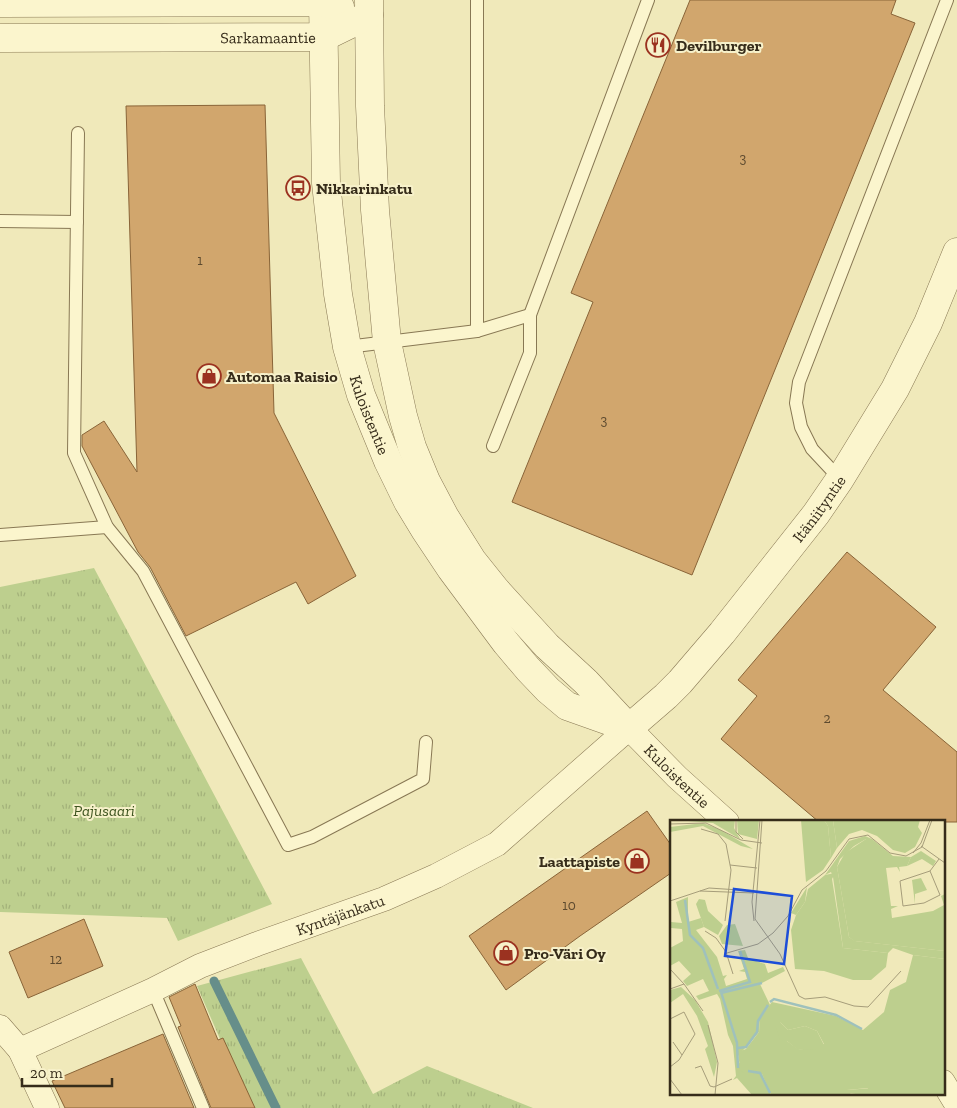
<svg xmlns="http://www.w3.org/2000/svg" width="957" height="1108" font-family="'Zilla Slab',serif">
  <defs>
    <pattern id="grass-tufts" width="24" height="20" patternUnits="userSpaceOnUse" patternTransform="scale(1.25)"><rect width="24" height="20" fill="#bdcf8e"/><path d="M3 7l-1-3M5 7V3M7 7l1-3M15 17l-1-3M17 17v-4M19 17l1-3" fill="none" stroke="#a3b27a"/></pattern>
  </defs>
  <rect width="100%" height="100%" fill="#f0e9ba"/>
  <g fill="url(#grass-tufts)">
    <path d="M94 568 272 904 178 941 167 918 0 912V587Z"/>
    <path d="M301 958 373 1094 427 1066 533 1108H250L197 986Z"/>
  </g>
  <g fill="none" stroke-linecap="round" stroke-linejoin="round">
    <path stroke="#668e8a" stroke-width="9" d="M214 981 276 1108"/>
  </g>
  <g fill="#d1a66d" stroke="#896438">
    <path d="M690 0H896L891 14 915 23 692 575 512 502 593 302 571 293Z"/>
    <path d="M265 105 274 413 356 576 308 604 296 582 186 636 150 567 138 552 82 446V435L104 421 137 472 126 106Z"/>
    <path d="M847 552 936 627 883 690 957 752V822H819L721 739 757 696 738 680Z"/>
    <path d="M647 811 671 845V873L580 936 506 990 469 936Z"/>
    <path d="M84 919 103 966 28 998 9 952Z"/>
    <path d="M195 984 218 1040 223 1038 255 1108H211L178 1027 181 1026 169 997Z"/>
    <path d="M163 1034 194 1108H65L52 1081Z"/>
  </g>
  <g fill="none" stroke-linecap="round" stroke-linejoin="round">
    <g stroke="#887854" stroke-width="14">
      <g id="service">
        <path d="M78 133 74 453 107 527 143 571 288 845 312 837 423 779 426 742"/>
        <path d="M0 221 77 222"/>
        <path d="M477 331V0"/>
        <path d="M347 347 477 331 530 315"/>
        <path d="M493 446 530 353V315L648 0"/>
        <path d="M840 479 812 449 801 427 796 403 799 382 947 0"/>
        <path d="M0 535 107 527"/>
        <path d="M153 990 203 1108"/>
      </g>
    </g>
    <g stroke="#887854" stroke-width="25">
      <g id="minor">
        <path d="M0 1027 20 1050 47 1108"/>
        <path id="s1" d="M20 1050 153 990 200 966 257 944 384 899 436 876 497 844 629 728 677 777 727 822"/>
        <path d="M943 1082 957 1105"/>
      </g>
    </g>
    <g stroke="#887854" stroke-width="29">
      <g id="tertiary">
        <path id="s2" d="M323 0 326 183 338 294 347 347 361 395 388 461 408 502 425 530 451 569 506 643 528 669 548 690 567 706 629 728"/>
        <path d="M369 0 370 106 375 210 387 342 403 416 412 447 426 481 445 517 472 560 496 590 547 646 586 682 626 725"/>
        <path d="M0 3 323 2 340 7"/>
        <path id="s3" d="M0 38 324 37 369 15"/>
        <path id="s4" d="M629 728 666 696 680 682 722 633 816 514 840 479 895 389 928 323 957 252"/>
      </g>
    </g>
    <use href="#service" stroke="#fbf5cd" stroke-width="12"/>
    <use href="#minor" stroke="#fbf5cd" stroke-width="24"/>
    <use href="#tertiary" stroke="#fbf5cd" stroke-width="28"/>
  </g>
  <defs>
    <g id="restaurant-ring" transform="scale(1.25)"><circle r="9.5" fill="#f7f1ca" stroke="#9b3220" stroke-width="1.5"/><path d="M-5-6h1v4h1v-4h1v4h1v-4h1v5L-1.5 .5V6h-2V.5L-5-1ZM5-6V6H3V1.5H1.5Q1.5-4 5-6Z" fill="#9b3220"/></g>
    <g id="bus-ring" transform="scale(1.25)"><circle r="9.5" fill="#f7f1ca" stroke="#9b3220" stroke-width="1.5"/><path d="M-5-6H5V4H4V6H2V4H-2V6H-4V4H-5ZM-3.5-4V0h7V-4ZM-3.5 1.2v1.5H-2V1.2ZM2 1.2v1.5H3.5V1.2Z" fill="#9b3220"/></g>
    <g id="shop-ring" transform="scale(1.25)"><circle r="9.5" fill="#f7f1ca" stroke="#9b3220" stroke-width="1.5"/><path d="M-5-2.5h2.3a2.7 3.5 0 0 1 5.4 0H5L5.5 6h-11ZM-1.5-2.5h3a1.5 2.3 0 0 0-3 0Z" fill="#9b3220"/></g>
  </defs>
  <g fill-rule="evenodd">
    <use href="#restaurant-ring" x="658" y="45"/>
    <use href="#bus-ring" x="298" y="188"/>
    <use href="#shop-ring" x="209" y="376"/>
    <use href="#shop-ring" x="637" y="861"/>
    <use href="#shop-ring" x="506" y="953"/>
  </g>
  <g text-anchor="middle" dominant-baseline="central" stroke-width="4" stroke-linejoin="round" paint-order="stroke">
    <g font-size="14" fill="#5d4a2f">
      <text x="743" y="158">3</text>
      <text x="200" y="260">1</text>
      <text x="604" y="420">3</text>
      <text x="827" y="718">2</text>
      <text x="569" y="905">10</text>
      <text x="56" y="959">12</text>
    </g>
    <g font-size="16" fill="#362c1a" stroke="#f7f1ca">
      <text stroke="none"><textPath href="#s3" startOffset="268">Sarkamaantie</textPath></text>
      <text stroke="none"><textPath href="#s2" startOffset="420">Kuloistentie</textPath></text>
      <text stroke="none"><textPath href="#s4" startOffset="291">Itäniityntie</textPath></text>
      <text stroke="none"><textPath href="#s1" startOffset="764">Kuloistentie</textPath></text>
      <text stroke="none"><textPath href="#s1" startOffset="348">Kyntäjänkatu</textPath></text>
    </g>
    <g font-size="16" font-weight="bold" fill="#362c1a" stroke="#f7f1ca" text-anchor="start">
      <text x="676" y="45">Devilburger</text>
      <text x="316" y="188">Nikkarinkatu</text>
      <text x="226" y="376">Automaa Raisio</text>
      <text x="620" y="861" text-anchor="end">Laattapiste</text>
      <text x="524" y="953">Pro-Väri Oy</text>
    </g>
    <g font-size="16" font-style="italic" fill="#3e541f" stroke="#f7f1ca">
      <text x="104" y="810">Pajusaari</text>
    </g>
  </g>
  <g transform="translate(670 820)">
    <rect width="275" height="275" fill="#f0e9ba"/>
    <path d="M65 0 64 8 70 19 43 3 18 1ZM67 0H89L87 19 68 14ZM154 0H163L167 28 161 38 158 6ZM33 3 51 10 83 29 71 26 33 6 0 12V7ZM195 16 202 19H196L184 26 170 39 167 47 179 117 185 121 275 131V139L243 135 223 128 218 133 173 128 163 57 161 52 155 55 179 21ZM251 31 266 41 263 46 252 39 237 46 241 37ZM137 67 135 82 126 95 121 93ZM18 77V102L31 98 34 107 26 110 47 137 53 156 57 155 54 159 56 166 77 159 75 152 69 151 74 149 68 131 75 130 78 138 95 144 98 153 113 147 115 151 90 164 100 185 90 199 89 212 68 236V242L92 254 101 275H82L67 258 63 260 66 256 63 226 58 215 50 179 47 174 29 180 26 176 39 171 33 159 17 166 13 161 21 154 9 141 0 146V128L13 121 12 109 1 108V102L12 103 6 82ZM65 104 73 126 52 124 49 116 57 105Z" fill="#bdcf8e"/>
    <path d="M131 0H154L158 6 161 38 153 50 136 62ZM163 0H250L248 7 252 13 245 27 235 33 223 30 207 16 192 10 179 14 167 28ZM196 19H202L223 36 241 37 237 46 229 47 230 52 227 47 216 48 221 86H228L221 89 222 98 263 91 274 85 271 76 275 74V131L184 121 179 117 167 47 175 33ZM165 53 162 59 173 128 218 133 216 147 201 160H183L154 151 125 149 121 110 126 95 135 82 138 69 155 55ZM251 58 257 70 245 74V84L242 60ZM29 79 35 80 38 91 53 105 48 115 34 107 26 84ZM243 135 275 139V275H197L198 268 177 270 182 275H101L92 254H74L70 249 68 232 76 229 89 212 90 198 102 182 166 196 193 210 214 192 220 170 236 162ZM110 202 118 210 135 206 147 211 154 224 129 230 117 221ZM79 139 93 148 96 156 93 160 80 161 75 141ZM11 167 25 180 38 202 47 242 44 257 35 229 38 226 27 196 13 174 0 183V170Z" fill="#bdcf8e" fill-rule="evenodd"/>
    <path d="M110 202 118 210 135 206 147 211 154 225 146 229 128 230 117 221 110 220 105 204ZM202 268 197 275 175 273 177 270Z" fill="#bdcf8e"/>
    <path fill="none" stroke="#9fc1bc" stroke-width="2.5" d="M15 80 20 115 33 128 48 169M49 171 80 162 70 131M51 172 67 223 68 248M51 173 92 163M100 182 104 179 166 195 192 209M68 228 76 227 87 212 88 201 98 185M78 251 90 253 100 273"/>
    <path fill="none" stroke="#a69d7a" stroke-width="1" d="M66 0V12L73 19M92 0 85 99 110 134 129 176 135 179 155 177 184 186 198 187 231 151M0 4 36 3 71 20 92 23M31 9 48 14 56 24 61 50 55 101M251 26 275 43M243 33 251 23 260 0M60 45 87 48M260 51 230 61 233 86 254 83 270 75 260 51 269 39M30 71 84 73M0 81 39 68 84 71M84 101 82 82 90 0M35 111 46 118 56 132 63 154M57 133 88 124 103 113 118 96 132 70 156 51 179 19 198 15 220 33 236 36 252 27 262 0M0 149 14 164M0 169 14 164 33 191M0 199 14 192 25 214 9 240 0 247M38 205 48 243 45 275M3 222 12 235M25 248 31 246 40 266 44 267 62 259M0 259 12 275"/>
    <path fill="#1d4ed8" fill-opacity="0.15" stroke="#1d4ed8" stroke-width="2.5" d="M64 69 122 76 114 144 55 136Z"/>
    <rect width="275" height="275" fill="none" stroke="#362c1a" stroke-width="2.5"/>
  </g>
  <path d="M22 1078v8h90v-8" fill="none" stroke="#362c1a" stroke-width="2.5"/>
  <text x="30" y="1078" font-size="15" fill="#362c1a" stroke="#f7f1ca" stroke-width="4" paint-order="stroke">20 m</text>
</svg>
